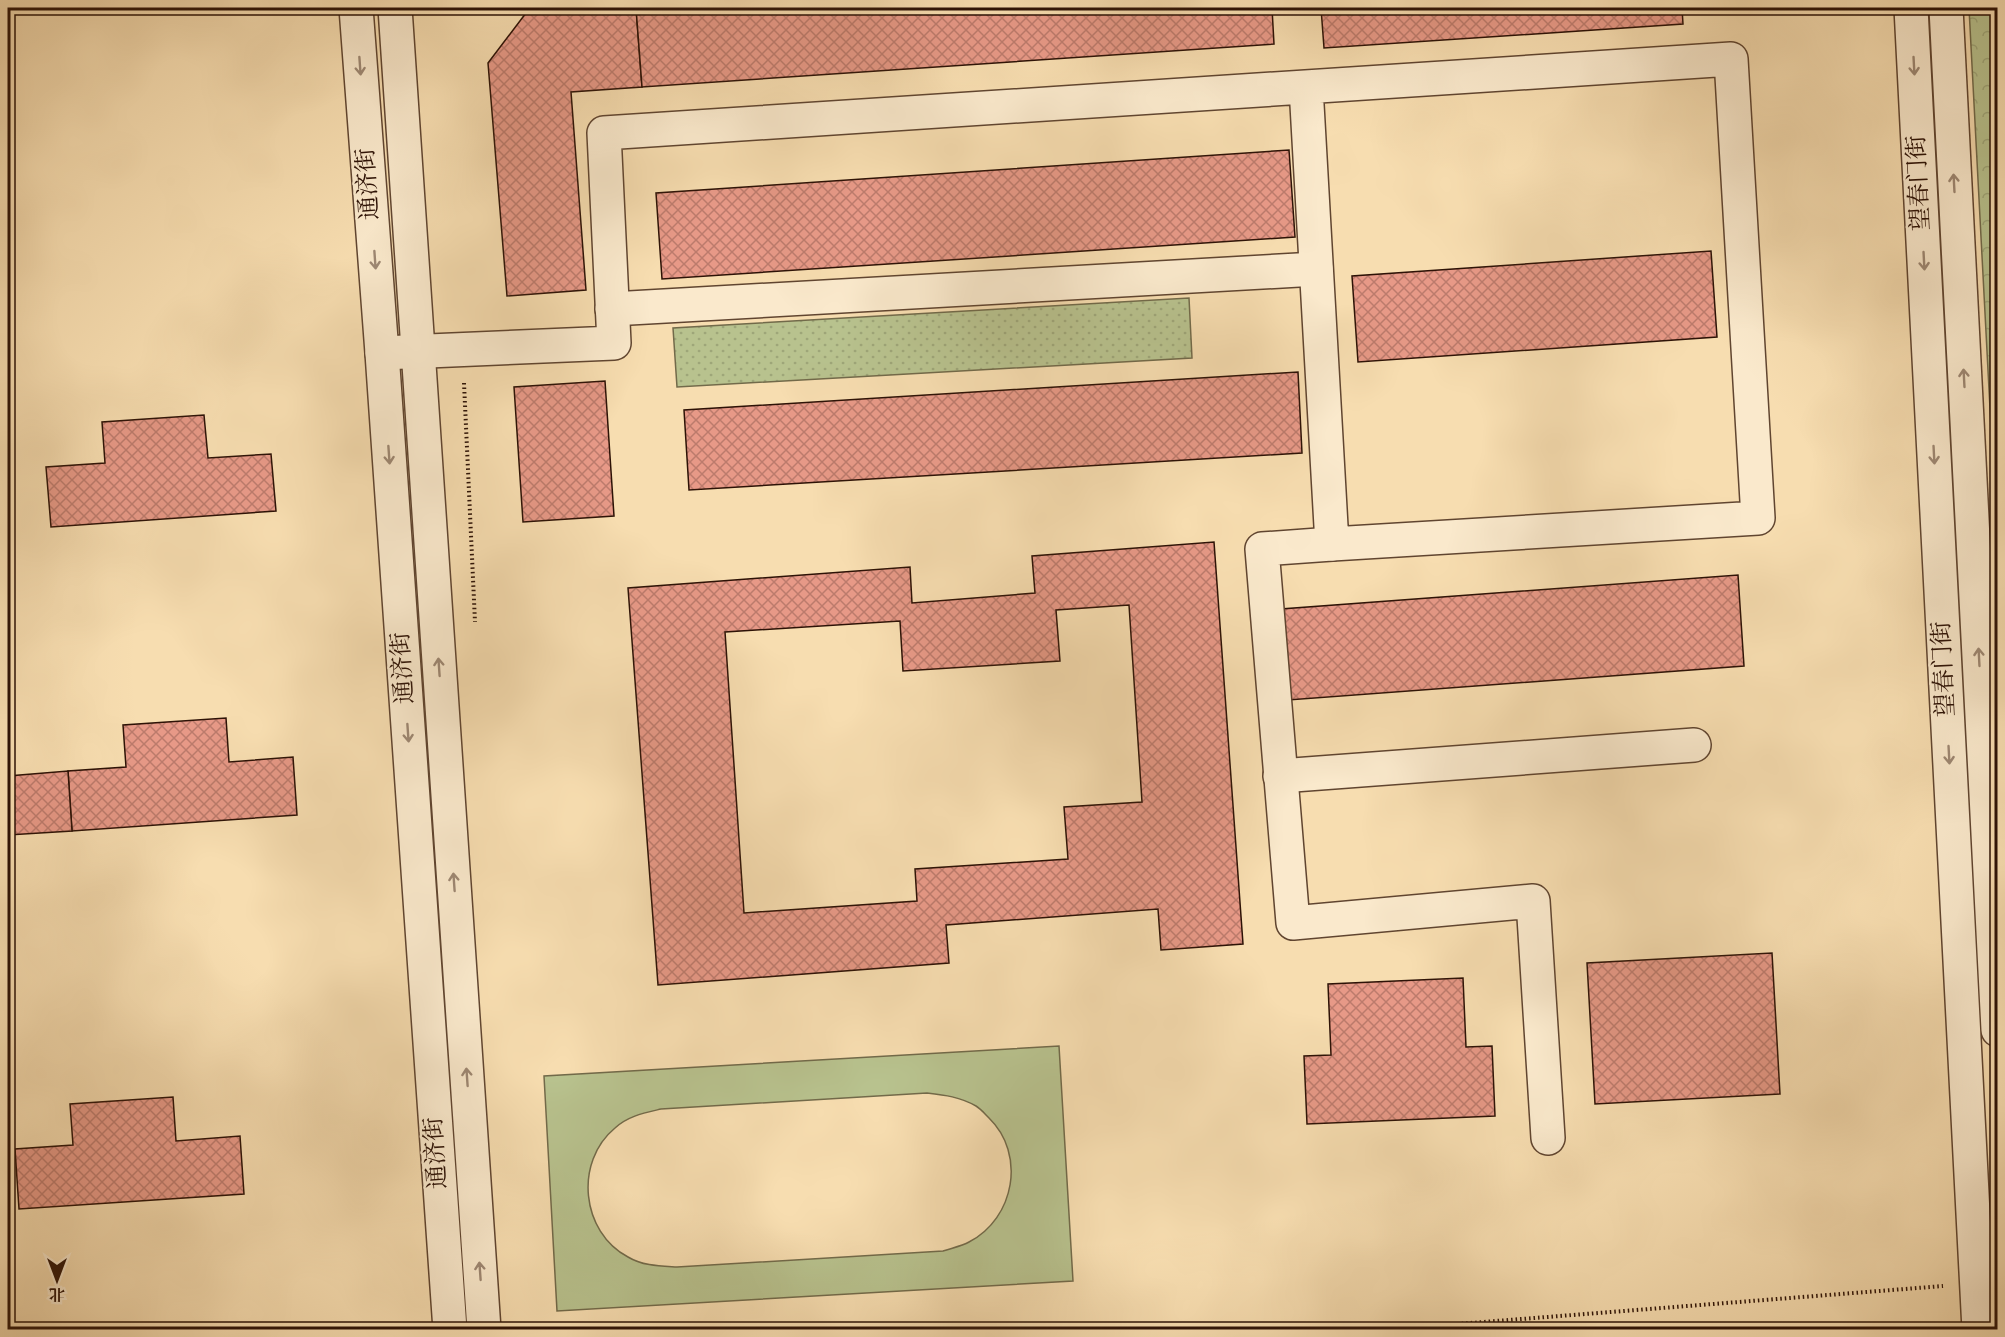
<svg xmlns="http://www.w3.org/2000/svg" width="2005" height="1337" font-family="'Sorts Mill Goudy','Noto Serif SC',serif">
  <defs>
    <pattern id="grass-dots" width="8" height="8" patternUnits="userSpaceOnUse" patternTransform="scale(1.5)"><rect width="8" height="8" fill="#b8c28e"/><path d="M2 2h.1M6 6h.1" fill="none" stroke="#9ea679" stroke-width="1.8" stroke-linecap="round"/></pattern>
    <pattern id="park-crowns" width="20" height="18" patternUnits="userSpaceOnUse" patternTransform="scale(1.5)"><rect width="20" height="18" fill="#b8c28e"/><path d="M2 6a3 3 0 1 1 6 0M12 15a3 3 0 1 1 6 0" fill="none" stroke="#9ea679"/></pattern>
    <pattern id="building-cross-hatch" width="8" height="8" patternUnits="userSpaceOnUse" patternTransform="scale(1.5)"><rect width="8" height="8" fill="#e79987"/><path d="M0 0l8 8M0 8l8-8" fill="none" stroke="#bc7b6c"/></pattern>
  </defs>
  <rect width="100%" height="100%" fill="#f7ddb0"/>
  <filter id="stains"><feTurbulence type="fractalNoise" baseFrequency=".00333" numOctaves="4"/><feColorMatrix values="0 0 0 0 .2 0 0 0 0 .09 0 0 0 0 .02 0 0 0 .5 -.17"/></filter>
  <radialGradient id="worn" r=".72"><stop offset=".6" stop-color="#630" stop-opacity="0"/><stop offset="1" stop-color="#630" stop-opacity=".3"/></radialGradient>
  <path fill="url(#grass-dots)" stroke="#726a4a" stroke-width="1.5" d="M1189 298 1192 358 677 387 673 328Z"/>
  <path fill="url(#park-crowns)" stroke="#726a4a" stroke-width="1.5" d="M1969 8H1997V542Z"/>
  <path fill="#b8c28e" stroke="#726a4a" stroke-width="1.5" fill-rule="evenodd" d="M1059 1046 1073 1281 557 1311 544 1076ZM927 1093C945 1095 960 1097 976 1106 981 1109 985 1114 989 1118 1026 1154 1015 1218 969 1242 962 1246 952 1248 943 1251L677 1267C660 1266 643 1266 628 1257 581 1232 574 1162 615 1128 628 1116 644 1113 661 1109Z"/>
  <g fill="url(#building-cross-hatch)" stroke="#2d1206" stroke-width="1.5" fill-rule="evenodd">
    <path d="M544 8H636L642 87 571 92 586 290 507 296 488 63 529 9Z"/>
    <path d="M636 8H1272L1274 44 642 87Z"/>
    <path d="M1321 8H1682L1683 24 1324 48Z"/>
    <path d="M1289 150 1295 237 662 279 656 193Z"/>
    <path d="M1711 251 1717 337 1358 362 1352 276Z"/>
    <path d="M1298 372 1302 453 689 490 684 410Z"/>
    <path d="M605 381 614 516 523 522 514 387Z"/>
    <path d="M204 415 208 458 271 454 276 511 51 527 46 467 105 463 102 422Z"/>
    <path d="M1214 542 1243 944 1161 950 1158 909 946 925 949 963 658 985 628 588 910 567 912 603 1035 593 1032 556ZM1129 605 1142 802 1064 807 1068 859 915 869 917 901 744 913 725 632 900 621 903 671 1060 661 1056 610Z"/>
    <path d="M1738 575 1744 666 1288 700 1281 609Z"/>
    <path d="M226 718 229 762 293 757 297 815 72 831 68 771 126 767 123 725Z"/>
    <path d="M68 771 72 831 8 835V776Z"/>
    <path d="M1772 953 1780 1094 1595 1104 1587 963Z"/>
    <path d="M1463 978 1466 1047 1492 1046 1495 1116 1307 1124 1304 1056 1331 1055 1328 984Z"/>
    <path d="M173 1097 176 1141 240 1136 244 1194 19 1209 15 1149 73 1145 70 1104Z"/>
  </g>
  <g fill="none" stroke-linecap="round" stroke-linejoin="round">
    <g stroke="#604530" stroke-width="36">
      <g id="minor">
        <path d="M356 8 382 353 450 1330"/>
        <path d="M395 8 484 1330"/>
        <path d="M1911 8 1979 1330"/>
        <path d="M1946 8 1998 1030"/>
        <path d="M612 309 1316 269"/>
        <path d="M382 353 614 343 604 133 1731 59 1758 518 1332 544 1306 87"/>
        <path d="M1332 544 1262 549 1293 923 1533 901 1548 1138"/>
        <path d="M1280 776 1694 745"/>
      </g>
    </g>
    <g stroke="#2d1206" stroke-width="4" stroke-dasharray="1.5 3" stroke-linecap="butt">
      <path d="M464 383 475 622"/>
      <path d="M1381 1330 1943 1286"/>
    </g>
    <use href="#minor" stroke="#fae9cc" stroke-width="33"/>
  </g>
  <defs><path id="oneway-shaft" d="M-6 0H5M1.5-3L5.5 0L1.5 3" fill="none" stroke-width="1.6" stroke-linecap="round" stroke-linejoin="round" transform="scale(1.5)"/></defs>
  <g stroke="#9e8873">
    <use href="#oneway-shaft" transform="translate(360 66) rotate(86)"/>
    <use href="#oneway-shaft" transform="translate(1914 66) rotate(87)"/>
    <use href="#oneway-shaft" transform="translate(1954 183) rotate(-93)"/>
    <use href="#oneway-shaft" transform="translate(375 260) rotate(86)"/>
    <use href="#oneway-shaft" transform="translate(1924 261) rotate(87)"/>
    <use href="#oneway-shaft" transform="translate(1964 378) rotate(-93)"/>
    <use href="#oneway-shaft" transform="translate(389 455) rotate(86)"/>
    <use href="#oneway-shaft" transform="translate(1934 455) rotate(87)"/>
    <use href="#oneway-shaft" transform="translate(1979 657) rotate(-93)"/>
    <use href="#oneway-shaft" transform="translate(439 667) rotate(-94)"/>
    <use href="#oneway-shaft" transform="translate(408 733) rotate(86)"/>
    <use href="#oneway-shaft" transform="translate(1949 755) rotate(87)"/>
    <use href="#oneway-shaft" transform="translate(454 882) rotate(-94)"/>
    <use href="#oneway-shaft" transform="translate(467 1077) rotate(-94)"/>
    <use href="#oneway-shaft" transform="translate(480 1271) rotate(-94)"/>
  </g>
  <g text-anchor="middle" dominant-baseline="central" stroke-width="4.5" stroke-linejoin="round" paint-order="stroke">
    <g font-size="24" fill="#2d1206" stroke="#fae9cc">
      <text transform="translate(1920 183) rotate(-93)">望春门街</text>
      <text transform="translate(369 184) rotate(-94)">通济街</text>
      <text transform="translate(404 668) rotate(-94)">通济街</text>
      <text transform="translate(1945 669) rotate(-93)">望春门街</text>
      <text transform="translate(437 1153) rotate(-94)">通济街</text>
    </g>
  </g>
  <rect width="2005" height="1337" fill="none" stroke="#f7ddb0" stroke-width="30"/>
  <rect x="9" y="9" width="1987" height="1319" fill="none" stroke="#2d1206" stroke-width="3"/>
  <rect x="15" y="15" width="1975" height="1307" fill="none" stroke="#2d1206" stroke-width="1.5"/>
  <g transform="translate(57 1280) rotate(180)" stroke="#fae9cc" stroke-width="4.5" paint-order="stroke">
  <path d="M0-4.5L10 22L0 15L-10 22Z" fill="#2d1206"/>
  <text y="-9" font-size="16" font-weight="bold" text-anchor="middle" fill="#2d1206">北</text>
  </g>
  <rect width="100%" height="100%" filter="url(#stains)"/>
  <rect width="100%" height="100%" fill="url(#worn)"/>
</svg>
